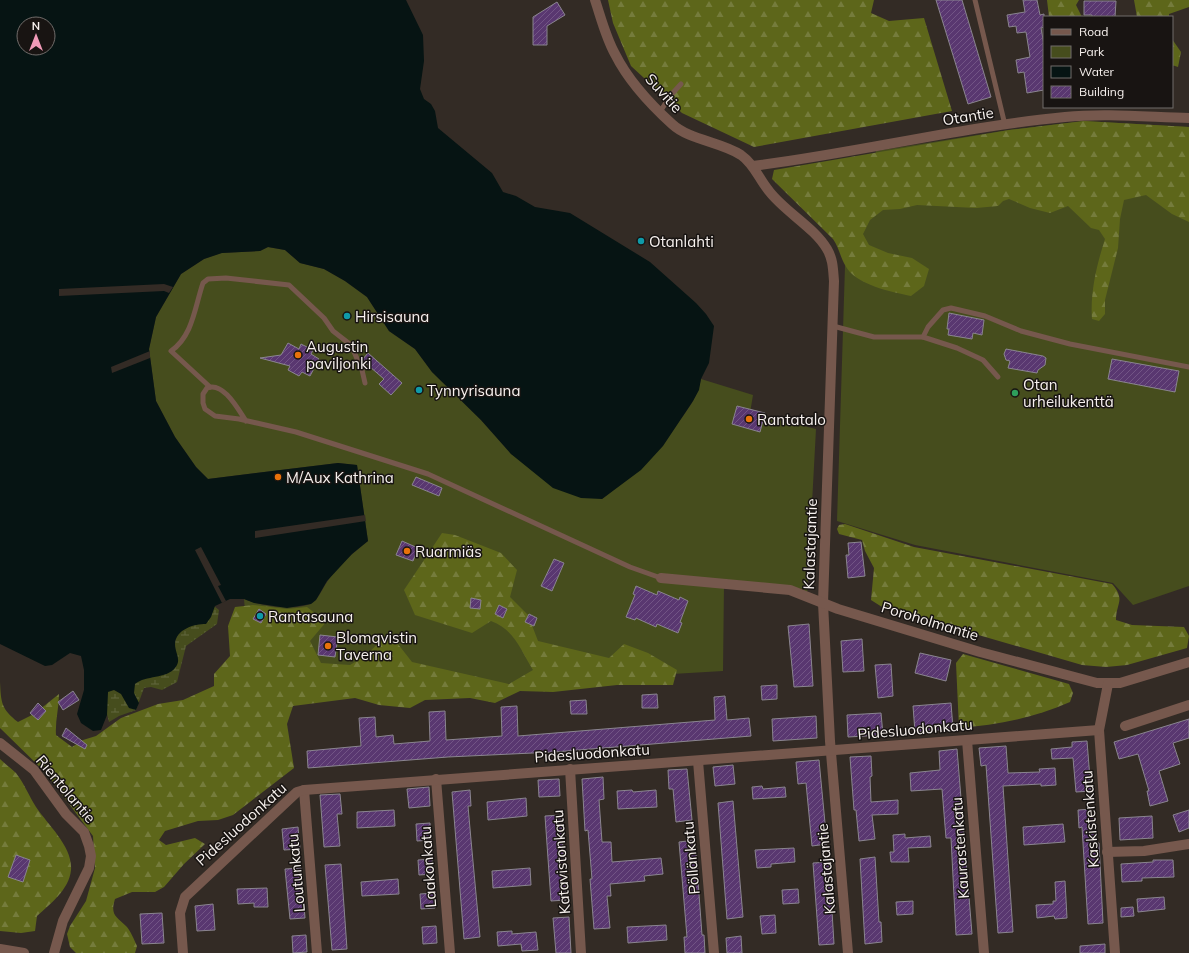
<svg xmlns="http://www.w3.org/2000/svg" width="1189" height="953" font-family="Mulish,sans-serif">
  <defs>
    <pattern id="forest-firs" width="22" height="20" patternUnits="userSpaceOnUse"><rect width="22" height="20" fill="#5d661a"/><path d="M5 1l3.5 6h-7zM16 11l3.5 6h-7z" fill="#757c3c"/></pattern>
    <pattern id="wetland-marsh" width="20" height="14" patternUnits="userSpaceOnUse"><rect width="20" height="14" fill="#464d1d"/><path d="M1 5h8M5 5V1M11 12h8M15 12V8" fill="none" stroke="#61673e"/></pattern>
    <pattern id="building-hatch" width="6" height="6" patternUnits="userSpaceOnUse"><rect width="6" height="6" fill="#593770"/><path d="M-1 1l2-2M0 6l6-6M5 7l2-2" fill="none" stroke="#725485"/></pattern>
  </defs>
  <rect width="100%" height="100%" fill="#332b25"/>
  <g fill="#464d1d">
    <path d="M1084 121 1189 127V586L1133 605 1113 583 915 545 837 521 845 266 876 151 1009 130Z"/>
    <path d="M268 247 285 250 300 263 324 269 345 281 367 297 389 331 415 349 432 372 481 420 511 454 602 499C636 473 656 456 680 420 690 407 698 395 701 379L753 395 750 413 816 429 807 597 724 585 723 671 252 699 244 599C261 606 293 611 310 604 318 601 322 589 327 582 337 566 353 553 368 541L357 465 338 463 208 479 196 467 175 437 156 401 149 349 156 317 181 274 204 259 221 253 260 251Z"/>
  </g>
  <g fill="url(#forest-firs)">
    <path d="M608 0H874L871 13 889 21 924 18 952 111 754 147 682 113 631 66 613 23Z"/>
    <path d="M1047 0H1079L1076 5 1082 17H1049Z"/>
    <path d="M1134 0H1189V7L1169 14V17H1137Z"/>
    <path d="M1172 39 1181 52 1178 67 1172 65Z"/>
    <path d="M1084 121 1189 127V222L1172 214 1146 195 1124 200 1120 219 1118 248 1105 300V314L1099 321 1092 319C1090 292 1097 264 1105 239L1099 230 1091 228 1068 206 1050 213 1030 208 1009 199 1003 201 998 206 976 208 917 205 900 209 883 210 870 220 863 234 869 245 888 253 912 258 929 269 924 286 911 296C892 292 855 285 845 265 840 256 839 248 833 239L772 179 774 170 1009 130Z"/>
    <path d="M845 524 914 547 1112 584C1126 600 1116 603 1116 620L1132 625 1184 627 1189 636 1187 648 1127 665 1106 667 1082 665 882 607 871 600 874 568 865 551 862 540 839 534 837 529 839 525Z"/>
    <path d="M442 533 455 535 501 553 517 570 510 597 528 615 538 641 609 658 624 644 648 653 677 670 673 685H617L553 692 520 691 495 703 470 698 425 700 410 708 379 705 355 698 293 706 287 724 294 768 233 815 218 820 198 821 165 831 159 840 166 845 195 838 205 844 184 864 164 887 155 892H132L115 899C110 915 116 916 126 926 131 931 134 940 137 946L135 953H76L70 947 67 934 70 926 86 901 95 868 93 836 46 773 0 728V682C1 702 1 709 18 722L34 714 59 694C59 708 55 721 56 735L72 747 83 740 96 736 121 718 158 704 183 700 214 686V674L230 656 228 626 235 607 253 605 287 609 307 607 326 622 310 641 321 663 350 665 365 656 381 641 394 639 412 662 509 684 533 670C520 649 515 630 491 621L472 633 415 615 404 590Z"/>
    <path d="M963 654 1069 684 1073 693 1070 702C1034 718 997 725 959 728L956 663Z"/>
    <path d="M0 759C5 764 11 768 16 773 24 783 29 796 36 807 48 825 73 847 71 870 69 890 50 904 37 916L35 931 21 933 0 931Z"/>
  </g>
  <path fill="url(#wetland-marsh)" d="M214 606 219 610 217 624 186 646 177 682 162 690 151 687 144 688 136 710 119 716 109 722 104 702 122 654Z"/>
  <path fill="#061413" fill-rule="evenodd" d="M0 0H406L423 35 424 61 420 89 424 99 431 104 435 111 438 128 492 173 503 192 516 196 535 207 570 213 650 262 696 303 706 314 714 326 709 363 701 379 699 390 693 401 663 446 641 470 602 499 581 498 553 488 511 454 481 420 432 372 415 349 389 331 367 297 345 281 324 269 300 263 285 250 268 247 260 251 222 253 204 259 181 274 156 317 149 349 156 401 175 437 196 467 208 479 338 463 357 465 368 541 352 554 327 581 316 600 311 604 287 608 254 603 244 599H230L215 606 211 617 206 624C194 624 176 629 175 644 175 653 182 660 175 668 166 679 146 675 135 684L134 693 139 703 136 710 129 708 121 694 114 690 108 692 107 715 101 730 93 731 81 723 77 714 84 690V670L81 656 70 653 52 665 45 666 0 644ZM24 24H48V48H24Z"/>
  <g fill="#332b25">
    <path d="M164 284 173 287 169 293 164 291 59 296V289Z"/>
    <path d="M150 351V358L112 373 111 367Z"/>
    <path d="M365 515 366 521 255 538V531Z"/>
    <path d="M201 547 221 585 218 586 226 601 222 603 195 550Z"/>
  </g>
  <g fill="url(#building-hatch)" stroke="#8a858f">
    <path d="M936 0H962L991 97 968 104Z"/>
    <path d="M1023 0H1037L1040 15 1044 14V27L1041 28 1044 45V90L1027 93 1024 72 1018 73 1016 60 1030 57 1026 32 1017 33 1016 26 1009 27 1007 15 1025 12Z"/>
    <path d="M1084 1H1116L1115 17H1092V15H1084Z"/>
    <path d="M557 2 565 15 547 26V45H533V17Z"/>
    <path d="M949 313 984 320 982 335 973 333 972 339 948 335 949 329H947Z"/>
    <path d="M288 343 299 349 301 344 313 350 311 354 319 359 310 376 302 372 299 376 288 370 290 366 260 358 281 355Z"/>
    <path d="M1006 349 1043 356 1046 358 1045 365 1038 370 1037 373 1008 368 1010 361 1006 360 1004 354Z"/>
    <path d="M368 353 402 383 391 395 379 384 384 379 362 360Z"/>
    <path d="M1112 359 1179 371 1175 392 1108 379Z"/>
    <path d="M737 406 765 413 760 432 732 424Z"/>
    <path d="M416 477 442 488 439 496 412 485Z"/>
    <path d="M402 541 418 548 413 561 396 555Z"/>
    <path d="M861 542 865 576 848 578 846 555H849L848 543Z"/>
    <path d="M554 559 564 563 552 591 541 586Z"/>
    <path d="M636 586 657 595 658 591 679 600 680 597 688 601 680 622 682 623 678 633 657 624 656 627 636 618 635 620 626 617 635 595 633 594Z"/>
    <path d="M471 598 481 600 480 609 470 608Z"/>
    <path d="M499 605 507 609 503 618 495 614Z"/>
    <path d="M259 609 266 614 261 623 253 619Z"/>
    <path d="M529 614 537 618 534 626 525 622Z"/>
    <path d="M809 624 813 686 794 687 788 626Z"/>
    <path d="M320 635 338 637 335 657 318 655Z"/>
    <path d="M862 639 864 671 843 672 841 641Z"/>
    <path d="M920 653 951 660 946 681 915 673Z"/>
    <path d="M891 664 893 696 878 698 875 665Z"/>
    <path d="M777 685V699L762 700 761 686Z"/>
    <path d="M73 691 79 700 63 710 58 702Z"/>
    <path d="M657 694 658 708H642V695Z"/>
    <path d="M725 696 727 720 749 718 751 736 554 752 448 757 308 768 307 751 361 746 359 718 375 717 376 737 393 735 394 744 430 741 429 712 445 711 446 740 502 736 501 707 517 706 518 736 715 720 714 697Z"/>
    <path d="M586 700 587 714H571L570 701Z"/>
    <path d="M38 703 46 711 38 720 30 713Z"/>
    <path d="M951 703 953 729 915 732 913 706Z"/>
    <path d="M881 713 883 735 848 737 847 715Z"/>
    <path d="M816 716 817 738 773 741 772 719Z"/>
    <path d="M1189 719V738L1173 743 1180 764 1159 771 1168 801 1150 806 1147 791H1149L1138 754 1119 759 1114 742Z"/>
    <path d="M66 728 87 745 85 749 62 736Z"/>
    <path d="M1087 741 1091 791 1076 792 1073 758 1052 759 1051 749 1072 747V742Z"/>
    <path d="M1006 746 1008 773 1040 772 1039 769 1055 768 1056 785 1041 786V784L1003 786 1013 932 998 933 986 765 981 766 979 748Z"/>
    <path d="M957 749 972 934 956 935 951 838H946L942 789 911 791 910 773 940 770 939 751Z"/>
    <path d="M871 756 872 776 870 777 871 802 898 800V814L872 815 875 839 859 841 856 810H854L850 757Z"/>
    <path d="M819 760 827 844 812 846 806 783 798 784 796 762Z"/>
    <path d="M733 765 735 784 715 786 713 767Z"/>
    <path d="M687 769 692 820 676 822 673 789H669L668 770Z"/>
    <path d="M603 777 604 799 599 800 602 842H611L612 862 661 858 663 874 644 876 645 881 610 884 611 896H607L610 928 594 929 590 879H592L588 830 585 831 582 779Z"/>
    <path d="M559 779 560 796 539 797 538 780Z"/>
    <path d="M762 786 763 789 785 787 786 797 753 799 752 787Z"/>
    <path d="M429 787 430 806 409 808 407 789Z"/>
    <path d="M470 790 471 806H468L471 840 480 937 464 939 452 792Z"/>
    <path d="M632 790 633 792 656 790 657 807 618 809 617 791Z"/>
    <path d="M340 794 342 814H337L340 846 324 847 320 795Z"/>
    <path d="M526 798 527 816 488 820 487 802Z"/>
    <path d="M733 801 743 917 727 919 718 803Z"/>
    <path d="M1093 809 1096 843H1099L1103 923 1088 924 1082 827 1079 828 1078 810Z"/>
    <path d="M394 810 395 826 357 828V812Z"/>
    <path d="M1189 810V828L1179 832 1173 815Z"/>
    <path d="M561 815 566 900 551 901 545 816Z"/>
    <path d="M1152 816 1153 838 1120 840 1119 818Z"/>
    <path d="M430 823 431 840 417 841 416 824Z"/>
    <path d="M1063 824 1065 842 1024 845 1023 827Z"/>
    <path d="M298 827 300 849 284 850 282 829Z"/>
    <path d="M905 834V838L930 836 931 847 908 848 909 862H891L890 852H894L893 835Z"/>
    <path d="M695 840 702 935H704L705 953H685L684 937H687L679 842Z"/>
    <path d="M794 848 795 862 771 864V867L757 868 755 850Z"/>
    <path d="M16 855 30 860 23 882 8 877Z"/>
    <path d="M875 857 879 922H881L882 942 865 944 860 859Z"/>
    <path d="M432 859 433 874 419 875 418 860Z"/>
    <path d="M1153 860H1173L1174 877 1142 878V881L1122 882 1121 864 1153 862Z"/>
    <path d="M829 862 834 944 819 945 813 863Z"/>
    <path d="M341 864 347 949 332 950 325 865Z"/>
    <path d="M301 868 305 918 290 919 285 869Z"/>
    <path d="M530 868 531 885 493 888 492 871Z"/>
    <path d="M398 879 399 894 362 896 361 882Z"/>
    <path d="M1065 881 1067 918 1055 919 1054 916 1037 918 1036 905 1053 904V901H1056L1055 882Z"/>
    <path d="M267 888 268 907H254V903L238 904 237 889Z"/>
    <path d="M798 889 799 903 783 904 782 890Z"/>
    <path d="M434 893 435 908 421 909 420 894Z"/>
    <path d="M1164 897 1165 909 1138 912 1137 899Z"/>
    <path d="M913 901V914L897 915 896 902Z"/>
    <path d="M213 904 215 930 197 931 195 906Z"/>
    <path d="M1133 907 1134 916 1121 917V908Z"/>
    <path d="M162 913 164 943 142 944 140 914Z"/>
    <path d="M775 915 776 933 762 934 760 916Z"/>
    <path d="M569 917 571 953H556L553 918Z"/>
    <path d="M666 925 667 940 628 943 627 927Z"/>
    <path d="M436 926 437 943 423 944 422 927Z"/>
    <path d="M512 931V934L536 932 538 950 522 951 521 944 498 946 497 932Z"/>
    <path d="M306 935 307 952 293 953 292 936Z"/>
    <path d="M741 936 742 953H727L726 938Z"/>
    <path d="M1105 944V953H1080V946Z"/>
  </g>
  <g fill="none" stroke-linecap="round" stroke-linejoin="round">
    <g stroke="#76584d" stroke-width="5">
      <path d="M975 0 1005 125"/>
      <path d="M660 112 670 96 681 84"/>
      <path d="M833 326 874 337H923L928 327 943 310 951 308 985 316 1021 331 1070 344 1189 367"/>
      <path d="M923 337 957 348 983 360 998 377"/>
      <path d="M210 387 171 351C193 336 195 306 203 283L208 279 226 278 289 285 324 318 333 331 351 345 362 370 365 383"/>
      <path d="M246 421C238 409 223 381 207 388L203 394V403L205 409 215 416 239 419 296 432 428 474 630 567 661 578"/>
    </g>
    <g stroke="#76584d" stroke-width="10">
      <path d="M595 0C601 18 606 38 615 54 628 80 651 105 672 124 689 140 721 142 741 155 754 164 759 179 769 191 785 212 814 227 827 249 833 259 833 269 834 281L823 603 830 741 848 953"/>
      <path d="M753 166C857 153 960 127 1065 117 1105 113 1148 117 1189 118"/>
      <path d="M661 578 790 590 838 609 980 652 1097 683H1120L1189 662"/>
      <path d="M1108 684 1099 730 1115 953"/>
      <path d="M1125 726 1189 705"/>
      <path d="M967 740 984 953"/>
      <path d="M0 743 34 770 66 814 84 832 89 846 91 856 89 868 63 921 54 953"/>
      <path d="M698 761 714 953"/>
      <path d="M570 769 581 953"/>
      <path d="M436 779 450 953"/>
      <path d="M304 790 317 953"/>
      <path d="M1107 852 1144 851 1189 844"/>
      <path d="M0 949 24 953"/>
      <path d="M183 953 180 913 185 897 297 792 304 790 1099 730"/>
    </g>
  </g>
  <g fill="#0f9aa8" stroke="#181412" stroke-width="1.5">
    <circle cx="641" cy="241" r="4"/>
    <circle cx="347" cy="316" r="4"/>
    <circle cx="419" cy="390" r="4"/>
    <circle cx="260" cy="616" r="4"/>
  </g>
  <g fill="#e8710a" stroke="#181412" stroke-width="1.5">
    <circle cx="298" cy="355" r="4"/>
    <circle cx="749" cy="419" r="4"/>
    <circle cx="278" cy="477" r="4"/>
    <circle cx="407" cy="551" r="4"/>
    <circle cx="328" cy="646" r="4"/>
  </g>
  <circle fill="#2e9e5b" stroke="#181412" stroke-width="1.5" cx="1015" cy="393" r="4"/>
  <g text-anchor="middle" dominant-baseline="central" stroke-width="3" stroke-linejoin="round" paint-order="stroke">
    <g font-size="15" fill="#f7f1ee" stroke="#181412">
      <text transform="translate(664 93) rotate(48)">Suvitie</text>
      <text transform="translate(968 116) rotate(-9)">Otantie</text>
      <text transform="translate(810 544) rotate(-88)">Kalastajantie</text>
      <text transform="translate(930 621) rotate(17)">Poroholmantie</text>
      <text transform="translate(915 729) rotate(-5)">Pidesluodonkatu</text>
      <text transform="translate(592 753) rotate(-4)">Pidesluodonkatu</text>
      <text transform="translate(66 789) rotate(50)">Rientolantie</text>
      <text transform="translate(1090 819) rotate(-94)">Kaskistenkatu</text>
      <text transform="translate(241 824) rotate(-42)">Pidesluodonkatu</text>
      <text transform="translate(960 848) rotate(-94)">Kaurastenkatu</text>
      <text transform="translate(691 858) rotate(-95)">Pöllänkatu</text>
      <text transform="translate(561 862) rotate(-94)">Katavistonkatu</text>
      <text transform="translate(428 867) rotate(-94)">Laakonkatu</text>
      <text transform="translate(826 869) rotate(-95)">Kalastajantie</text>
      <text transform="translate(296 873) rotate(-95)">Loutunkatu</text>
    </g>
    <g font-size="15" fill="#f7f1ee" stroke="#181412" text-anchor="start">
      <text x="649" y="241">Otanlahti</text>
      <text x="355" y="316">Hirsisauna</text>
      <text x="306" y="346">Augustin<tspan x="306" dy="17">paviljonki</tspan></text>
      <text x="1023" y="384">Otan<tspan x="1023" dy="17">urheilukenttä</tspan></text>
      <text x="427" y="390">Tynnyrisauna</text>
      <text x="757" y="419">Rantatalo</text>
      <text x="286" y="477">M/Aux Kathrina</text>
      <text x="415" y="551">Ruarmiäs</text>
      <text x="268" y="616">Rantasauna</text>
      <text x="336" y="637">Blomqvistin<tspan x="336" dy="17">Taverna</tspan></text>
    </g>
  </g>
  <rect x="1043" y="16" width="130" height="92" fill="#181412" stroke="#716c6a"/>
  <rect x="1051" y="29" width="20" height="6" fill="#76584d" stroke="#716c6a"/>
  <text x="1079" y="36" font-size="12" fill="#f7f1ee">Road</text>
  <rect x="1051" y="46" width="20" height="12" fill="#464d1d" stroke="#716c6a"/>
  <text x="1079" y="56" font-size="12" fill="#f7f1ee">Park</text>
  <rect x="1051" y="66" width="20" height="12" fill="#061413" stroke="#716c6a"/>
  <text x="1079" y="76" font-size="12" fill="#f7f1ee">Water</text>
  <rect x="1051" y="86" width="20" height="12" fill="url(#building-hatch)" stroke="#716c6a"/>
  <text x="1079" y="96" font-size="12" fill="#f7f1ee">Building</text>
  <g transform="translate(36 36)"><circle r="19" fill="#181412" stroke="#716c6a"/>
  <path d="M0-3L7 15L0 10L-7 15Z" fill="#f09ab7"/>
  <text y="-6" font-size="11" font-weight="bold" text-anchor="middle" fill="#f7f1ee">N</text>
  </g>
</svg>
